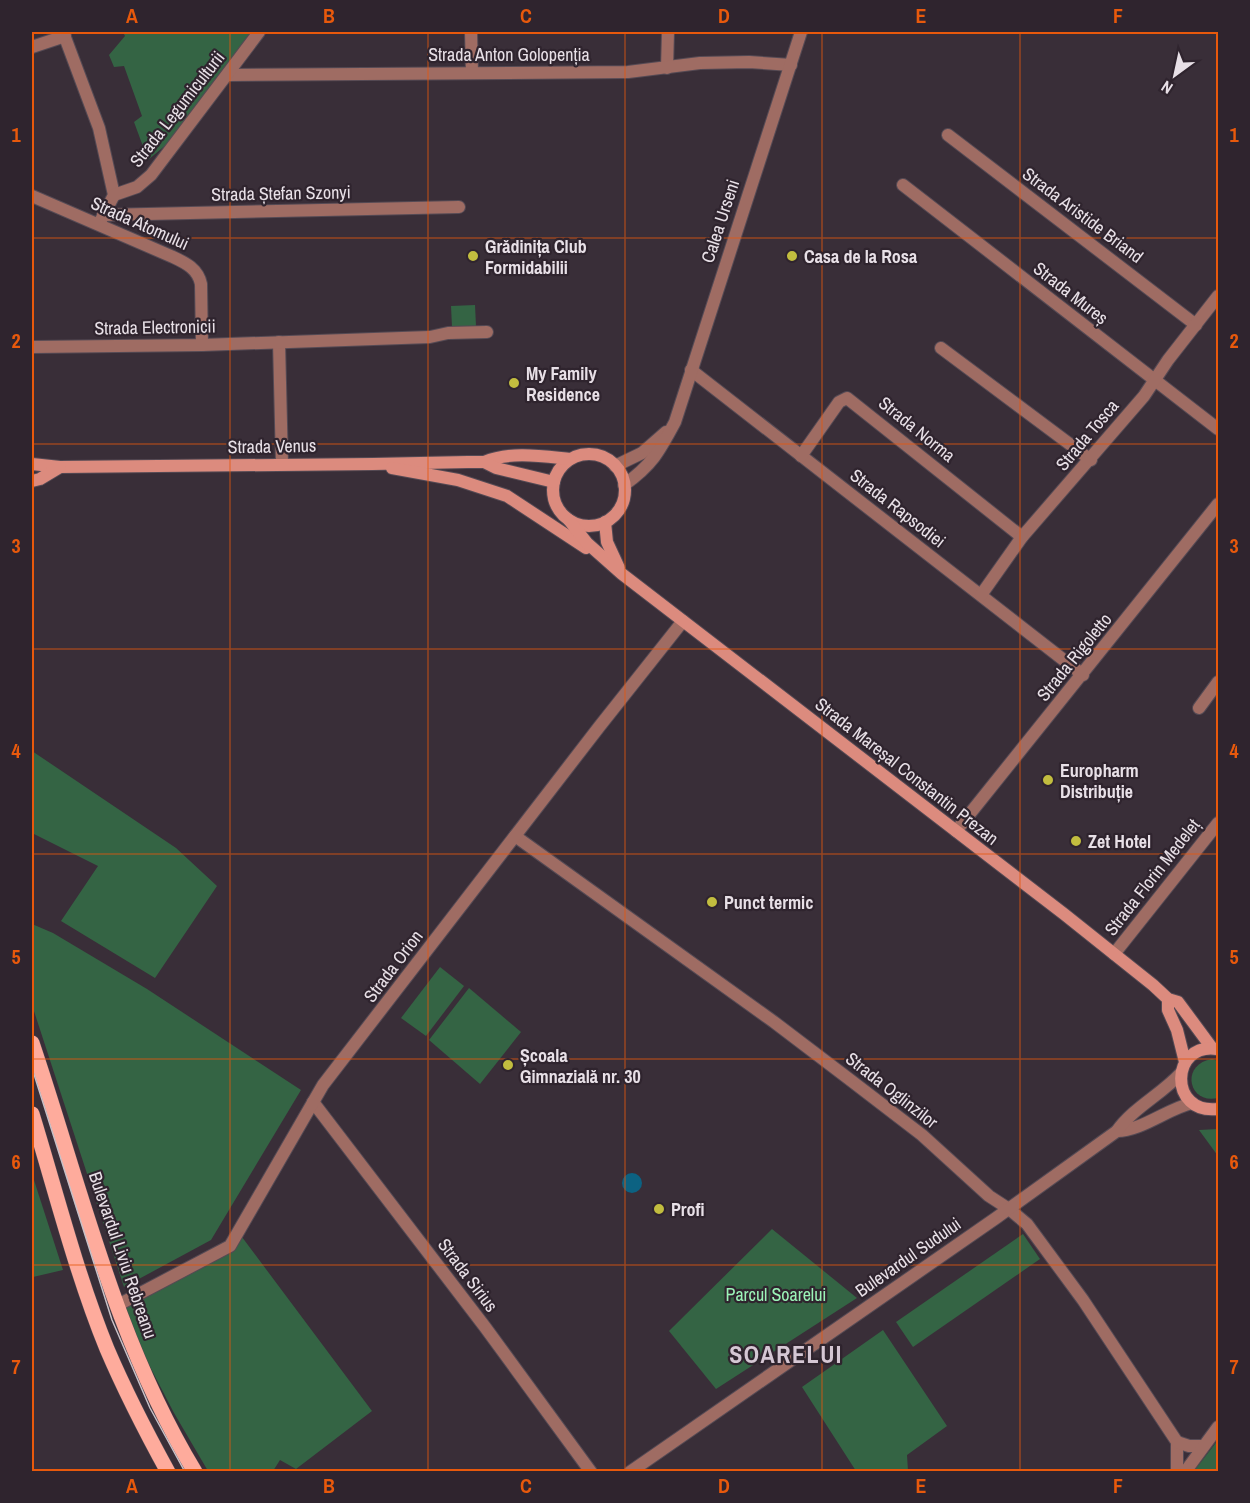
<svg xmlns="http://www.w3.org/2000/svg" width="1250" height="1503" font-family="'Archivo Narrow',sans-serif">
  <rect width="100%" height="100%" fill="#392e38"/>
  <g fill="#346444">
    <path d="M123 32H253L167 144 148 160 134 122 142 116 124 66 114 67 109 55 125 36Z"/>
    <path d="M475 305 476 326 452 327 451 306Z"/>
    <path d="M32 751 176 848 217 886 155 978 61 921 98 866 32 833Z"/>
    <path d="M32 924 53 933 147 989 301 1090 211 1240 124 1287 32 1005Z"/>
    <path d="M440 967 464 986 426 1036 401 1018Z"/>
    <path d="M469 988 521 1032 480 1084 429 1040Z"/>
    <path d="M1212 1059 1218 1061V1098C1188 1105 1180 1064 1212 1059Z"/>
    <path d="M1218 1129V1156L1199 1130Z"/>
    <path d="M32 1174 63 1270 33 1277 32 1276Z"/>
    <path d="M772 1229 857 1298 716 1389 669 1331Z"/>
    <path d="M239 1233 372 1411 296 1469 280 1460 273 1471H208L174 1413 118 1305Z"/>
    <path d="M1023 1234 1040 1259 913 1347 896 1322Z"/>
    <path d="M883 1330 947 1426 907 1455 908 1471H856L802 1387Z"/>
    <path d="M1218 1440V1471H1194Z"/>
  </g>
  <circle fill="#0c6282" cx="632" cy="1183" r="10"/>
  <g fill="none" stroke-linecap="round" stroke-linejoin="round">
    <g stroke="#554a54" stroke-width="14">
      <g id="minor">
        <path d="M63 32 99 128 114 195 101 220"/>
        <path d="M471 32 472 72"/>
        <path d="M32 47 65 36"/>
        <path d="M667 68 668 32"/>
        <path d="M228 75 628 72 700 63 749 62 791 65"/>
        <path d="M948 135 1196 325"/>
        <path d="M903 185 1218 429"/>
        <path d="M114 195 137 187 151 175 259 32"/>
        <path d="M32 196 173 257C186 263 198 269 201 284L202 345"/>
        <path d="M103 215 459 207"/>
        <path d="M279 342 282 464"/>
        <path d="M32 347 202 345 430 337 448 333 487 332"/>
        <path d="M941 348 1091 460"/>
        <path d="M691 370 1083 675"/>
        <path d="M801 456 839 402 847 398 1022 537"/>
        <path d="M981 595 1022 537 1144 396 1168 360 1218 296"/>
        <path d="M1199 708 1218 682"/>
        <path d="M956 831 1218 504"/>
        <path d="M515 836 774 1022 849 1079 922 1135 989 1196 1009 1209 1027 1224 1083 1300 1177 1442V1472"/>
        <path d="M1114 954 1218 823"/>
        <path d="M313 1102 485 1327 591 1472"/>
        <path d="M118 1305 230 1246 323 1085 599 727 683 621"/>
        <path d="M1177 1442 1189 1446H1203"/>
        <path d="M1185 1472 1218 1427"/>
      </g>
    </g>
    <g stroke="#554a54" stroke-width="14">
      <g id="tertiary">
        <path d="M615 466 642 453 666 432"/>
        <path d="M624 485C652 465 659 452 675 422L801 32"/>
        <path d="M1117 1131C1141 1131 1167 1109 1192 1103"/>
        <path d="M630 1472 996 1218 1117 1131C1133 1108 1162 1094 1181 1073"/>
      </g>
    </g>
    <g stroke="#554a54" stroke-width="14">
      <g id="secondary">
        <circle cx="589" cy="490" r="36"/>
        <path d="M484 462C511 451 541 456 570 459"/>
        <path d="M32 464 60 467 373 464 468 462H484L496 468 554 482"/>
        <path d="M392 468 458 480 507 496 586 548"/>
        <path d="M32 481 40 479 60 467"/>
        <path d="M569 520 587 543 622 574 1064 914 1153 985 1168 999 1178 1002 1212 1048"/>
        <path d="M605 522 607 542 619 568"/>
        <path d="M1168 999V1010L1177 1030 1185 1062"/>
        <path d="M1217 1049C1170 1042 1168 1115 1218 1109"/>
      </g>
    </g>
    <g stroke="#554a54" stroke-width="16">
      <g id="primary">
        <path d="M32 1043C81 1188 115 1340 195 1472"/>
        <path d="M32 1114C56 1192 76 1273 107 1349 125 1391 146 1432 168 1472"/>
      </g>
    </g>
    <use href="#minor" stroke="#9f6c63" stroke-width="12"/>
    <use href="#tertiary" stroke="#9f6c63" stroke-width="12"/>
    <use href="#secondary" stroke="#dc8b7e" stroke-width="12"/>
    <use href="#primary" stroke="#feab9c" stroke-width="15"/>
    <path stroke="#c8c0c7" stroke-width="1.5" d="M32 1068 112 1320 150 1408 185 1472"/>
  </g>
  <path fill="none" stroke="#e8590c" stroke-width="1.5" stroke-opacity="0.55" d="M230 32V1472M428 32V1472M625 32V1472M822 32V1472M1020 32V1472M32 238H1218M32 444H1218M32 649H1218M32 854H1218M32 1059H1218M32 1265H1218"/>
  <g fill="#c2bd3f" stroke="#2f242e" stroke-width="2">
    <circle cx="473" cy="256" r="6"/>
    <circle cx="792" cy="256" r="6"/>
    <circle cx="514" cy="383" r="6"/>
    <circle cx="1048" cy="780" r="6"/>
    <circle cx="1076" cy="841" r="6"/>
    <circle cx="712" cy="902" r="6"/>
    <circle cx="508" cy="1065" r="6"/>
    <circle cx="659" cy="1209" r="6"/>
  </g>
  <g text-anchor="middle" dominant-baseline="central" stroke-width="4.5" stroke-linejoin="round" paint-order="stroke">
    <g font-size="18" fill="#e8e0e7" stroke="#2f242e">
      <text x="509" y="54">Strada Anton Golopenția</text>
      <text transform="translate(177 109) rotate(-52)">Strada Legumiculturii</text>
      <text transform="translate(281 193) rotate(-1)">Strada Ștefan Szonyi</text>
      <text transform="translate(1083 215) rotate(37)">Strada Aristide Briand</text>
      <text transform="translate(720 221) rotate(-72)">Calea Urseni</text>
      <text transform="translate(140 223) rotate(24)">Strada Atomului</text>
      <text transform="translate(1071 293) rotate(38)">Strada Mureș</text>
      <text transform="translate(155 327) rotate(-1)">Strada Electronicii</text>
      <text transform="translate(917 429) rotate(39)">Strada Norma</text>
      <text transform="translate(1087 435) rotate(-50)">Strada Tosca</text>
      <text transform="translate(272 446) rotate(-1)">Strada Venus</text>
      <text transform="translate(898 508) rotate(38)">Strada Rapsodiei</text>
      <text transform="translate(1074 657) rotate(-51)">Strada Rigoletto</text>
      <text transform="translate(907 771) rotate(38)">Strada Mareșal Constantin Prezan</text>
      <text transform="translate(1152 877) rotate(-52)">Strada Florin Medeleț</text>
      <text transform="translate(393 966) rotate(-53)">Strada Orion</text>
      <text transform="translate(892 1090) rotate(38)">Strada Oglinzilor</text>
      <text transform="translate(123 1255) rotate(71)">Bulevardul Liviu Rebreanu</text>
      <text transform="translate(908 1257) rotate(-35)">Bulevardul Sudului</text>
      <text transform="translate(468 1275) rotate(53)">Strada Sirius</text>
    </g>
    <g font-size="18" font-weight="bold" fill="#e8e0e7" stroke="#2f242e" text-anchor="start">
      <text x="485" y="246">Grădinița Club<tspan x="485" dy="21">Formidabilii</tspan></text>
      <text x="804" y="256">Casa de la Rosa</text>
      <text x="526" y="373">My Family<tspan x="526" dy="21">Residence</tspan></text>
      <text x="1060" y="770">Europharm<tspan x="1060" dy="21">Distribuție</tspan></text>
      <text x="1088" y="841">Zet Hotel</text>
      <text x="724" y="902">Punct termic</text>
      <text x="520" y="1055">Școala<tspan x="520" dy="21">Gimnazială nr. 30</tspan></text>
      <text x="671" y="1209">Profi</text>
    </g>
    <g font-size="18" fill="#9bf3b7" stroke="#2f242e">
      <text x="776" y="1294">Parcul Soarelui</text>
    </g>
    <g font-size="24" font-weight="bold" letter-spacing="1.5" fill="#d5c7d4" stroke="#2f242e">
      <text x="786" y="1354">SOARELUI</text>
    </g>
  </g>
  <rect width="1250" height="1503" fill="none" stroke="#2f242e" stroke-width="66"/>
  <g transform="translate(1175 75) rotate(213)" stroke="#2f242e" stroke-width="4.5" paint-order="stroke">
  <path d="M0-4.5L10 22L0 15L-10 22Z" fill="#e8e0e7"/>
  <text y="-9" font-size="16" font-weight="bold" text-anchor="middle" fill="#e8e0e7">N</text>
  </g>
  <rect x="33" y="33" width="1184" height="1437" fill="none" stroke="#e8590c" stroke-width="2"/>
  <g font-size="20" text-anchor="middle" font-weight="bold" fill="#e8590c">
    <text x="132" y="23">A</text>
    <text x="329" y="23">B</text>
    <text x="526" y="23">C</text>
    <text x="724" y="23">D</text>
    <text x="921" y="23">E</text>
    <text x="1118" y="23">F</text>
    <text x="16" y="142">1</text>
    <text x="1234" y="142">1</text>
    <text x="16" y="348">2</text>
    <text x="1234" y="348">2</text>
    <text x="16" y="553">3</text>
    <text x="1234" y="553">3</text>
    <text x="16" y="758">4</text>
    <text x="1234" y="758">4</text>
    <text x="16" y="964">5</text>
    <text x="1234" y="964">5</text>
    <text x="16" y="1169">6</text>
    <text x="1234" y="1169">6</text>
    <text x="16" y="1374">7</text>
    <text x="1234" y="1374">7</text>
    <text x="132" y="1493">A</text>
    <text x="329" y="1493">B</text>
    <text x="526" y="1493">C</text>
    <text x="724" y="1493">D</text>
    <text x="921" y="1493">E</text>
    <text x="1118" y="1493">F</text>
  </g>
</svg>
